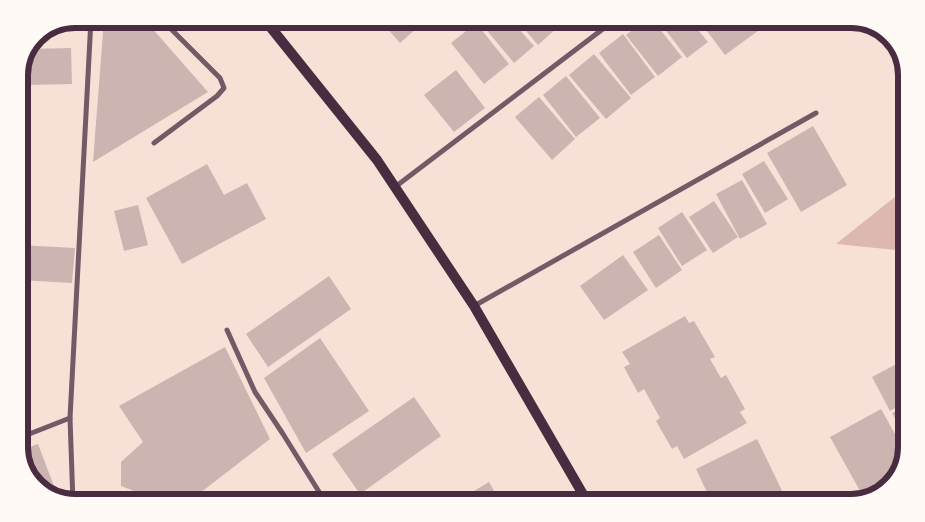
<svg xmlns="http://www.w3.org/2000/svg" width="925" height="522" font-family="'Alegreya Sans',sans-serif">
  <rect width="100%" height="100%" fill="#f7e1d7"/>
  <path fill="#dcb8b0" d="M906 188V251L836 244Z"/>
  <g fill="#ccb4b1">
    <path d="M104 19H144L208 92 93 162Z"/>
    <path d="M379 19H427L400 43Z"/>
    <path d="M482 19H510L534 46 514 63 479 21Z"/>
    <path d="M516 19H554L560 25 538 45Z"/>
    <path d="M647 19H652L682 57 658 76 626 35Z"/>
    <path d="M657 19H689L708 42 687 58Z"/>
    <path d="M698 19H755L762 28 725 55Z"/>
    <path d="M476 23 509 64 484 84 451 43Z"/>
    <path d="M623 34 655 77 631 95 599 53Z"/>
    <path d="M71 48 72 84 27 85V53L29 49Z"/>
    <path d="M594 54 631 98 606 119 569 75Z"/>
    <path d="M456 70 485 108 454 132 424 95Z"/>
    <path d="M566 76 600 118 576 137 543 95Z"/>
    <path d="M539 97 575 139 552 160 515 117Z"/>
    <path d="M813 126 847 185 801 212 767 153Z"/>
    <path d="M764 161 788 199 765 213 742 174Z"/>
    <path d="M207 164 224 195 247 183 266 219 182 264 146 198Z"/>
    <path d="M742 180 767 224 740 239 716 194Z"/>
    <path d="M714 201 738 237 713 253 689 217Z"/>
    <path d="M138 205 148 245 124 251 114 211Z"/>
    <path d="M682 212 707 250 682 266 658 228Z"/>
    <path d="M659 235 682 270 656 288 633 252Z"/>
    <path d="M19 245 75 248 72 283 19 280Z"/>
    <path d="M623 255 648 290 604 320 580 286Z"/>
    <path d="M329 276 351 309 268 367 246 334Z"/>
    <path d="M685 316 689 323 694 321 715 357 710 359 721 378 726 375 745 409 740 412 747 423 684 459 677 446 672 449 656 421 660 418 644 389 638 393 624 367 630 364 622 352Z"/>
    <path d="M320 338 369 411 306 453 264 378Z"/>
    <path d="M225 347 270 439 187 503 164 499 168 503H151L159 498 142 494 121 486V462L143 442 119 406Z"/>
    <path d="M906 359V402L890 411 872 377Z"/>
    <path d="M414 397 441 436 360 494 332 454Z"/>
    <path d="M906 406V440L892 413Z"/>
    <path d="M881 409 905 452 899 475 879 496 865 500 830 437Z"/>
    <path d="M757 439 788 503H712L696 469Z"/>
    <path d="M38 444 57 494 50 497 47 496 28 478 19 452V451Z"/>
    <path d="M489 482 501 503H454Z"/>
  </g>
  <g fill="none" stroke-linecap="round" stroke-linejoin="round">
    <g stroke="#755966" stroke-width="5">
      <path d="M161 19 165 23 170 19"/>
      <path d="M154 143 217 96 224 88 220 78 165 23"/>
      <path d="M395 187 616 19"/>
      <path d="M474 306 816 113"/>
      <path d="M227 330 255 392 283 434 326 503"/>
      <path d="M19 438 70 418"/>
      <path d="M73 503 70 418 91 19"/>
    </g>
    <path stroke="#4a2c40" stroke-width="10" d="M264 19 377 160 474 306 588 503"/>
  </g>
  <path d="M0 0H925V522H0ZM75 28H851A47 47 0 0 1 898 75V447A47 47 0 0 1 851 494H75A47 47 0 0 1 28 447V75A47 47 0 0 1 75 28Z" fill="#fffaf5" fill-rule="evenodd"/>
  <path fill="none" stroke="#4a2c40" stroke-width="6" d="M75 28H851A47 47 0 0 1 898 75V447A47 47 0 0 1 851 494H75A47 47 0 0 1 28 447V75A47 47 0 0 1 75 28Z"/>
</svg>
